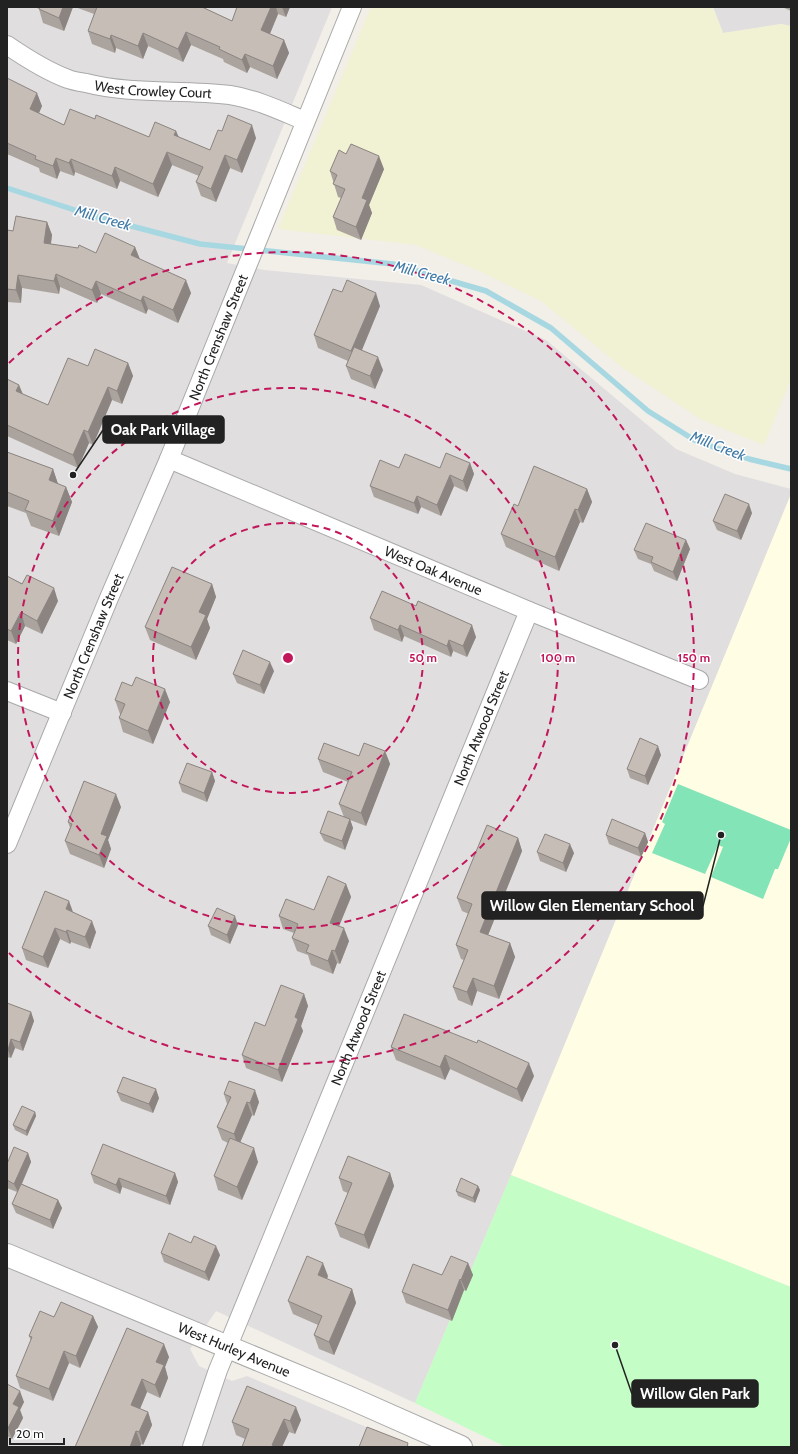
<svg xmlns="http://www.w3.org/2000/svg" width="798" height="1454" font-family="Cabin,sans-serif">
  <rect width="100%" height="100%" fill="#f2eee8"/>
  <g fill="#e0dedf">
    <path d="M7 7H332L227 263 264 270 421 285 546 340 676 449 735 474 791 489V494L511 1175 415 1403 216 1311 190 1349 199 1366 232 1381 247 1376 413 1447H7Z"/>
    <path d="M713 7H791V26L781 24 723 33Z"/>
  </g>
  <path fill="#fffde4" d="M791 494V1287L511 1175Z"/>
  <path fill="#f1f1d3" d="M371 7H713L723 33 781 24 791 26V379L764 445 702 420 623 368 541 301 479 271 416 245 278 229Z"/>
  <path fill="#c4fdc5" d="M511 1175 791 1287V1447H506L415 1403Z"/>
  <path fill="#83e4b8" d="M678 784 791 830V838L778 869H775L763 899 711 877 723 847 718 845 705 874 652 853 665 824 662 822Z"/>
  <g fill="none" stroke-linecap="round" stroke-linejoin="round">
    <path stroke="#a7d8e2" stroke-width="5.5" d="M7 188 93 216 200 244 393 264 486 291 551 328 648 411 696 441 749 459 791 469"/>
    <g stroke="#a9a9a9" stroke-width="20">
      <g id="minor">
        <path id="s1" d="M7 45C26 58 46 71 68 79 73 81 80 82 86 83 133 95 182 89 230 95 256 99 281 111 305 121"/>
        <path id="s2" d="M169 459 529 611 699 680"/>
        <path d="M7 691 62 713"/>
        <path id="s3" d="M7 844 109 598 169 459 352 7"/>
        <path id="s4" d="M192 1447 218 1370 228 1346 529 611"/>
      </g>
    </g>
    <g stroke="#a9a9a9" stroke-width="24">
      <g id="tertiary">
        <path id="s5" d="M7 1255 348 1397 461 1447"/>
      </g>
    </g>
    <use href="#minor" stroke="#fff" stroke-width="18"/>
    <use href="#tertiary" stroke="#fff" stroke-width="22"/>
  </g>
  <g fill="#aba39d">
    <path d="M35 7H73L64 31 43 23 39 9Z"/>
    <path d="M75 7H202L232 21 237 7H290L286 17 278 14 270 34 284 40 289 53 277 79 250 67 247 73 224 62 223 59 191 45 183 62 148 46 143 59 116 48 115 53 92 44 88 31 94 14Z"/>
    <path d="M782 7H791V11Z"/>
    <path d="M7 78 42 106 39 113 64 125 95 119 149 137 176 131 179 137 210 150 222 131 256 138 242 173 230 168 216 202 201 196 196 182 199 176 172 165 158 197 120 181 117 189 75 172 74 176 60 171 57 179 40 172 39 168 7 154Z"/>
    <path d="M384 169 369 205 372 213 361 240 337 230 333 217 341 198 338 197 330 171Z"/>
    <path d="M47 222 52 235 51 244 96 253 135 247 140 259 191 293 178 323 148 309 146 314 101 294 97 303 60 287 59 294 22 288 21 303 7 302V230L13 231Z"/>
    <path d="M342 292 380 306 362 350 383 370 375 389 351 379 346 366 348 361 318 348 314 335Z"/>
    <path d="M128 363 133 376 122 404 112 400 93 445 89 443 78 468 7 436V379L19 385 23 394 48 405 88 366Z"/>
    <path d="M7 452 53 469 58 484 66 487 72 502 59 536 31 526 26 513 7 506Z"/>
    <path d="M470 463 474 474 467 492 454 486 441 516 421 507 418 514 374 497 370 486 399 468H440Z"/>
    <path d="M587 489 592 502 583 523 580 522 559 571 506 547 501 534 518 506Z"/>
    <path d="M752 513 741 540 717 530 713 521Z"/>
    <path d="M686 540 690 549 677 581 654 571 651 564 638 559 634 550Z"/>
    <path d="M7 576 58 601 42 634 25 626 16 644 7 640Z"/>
    <path d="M212 584 216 597 207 619 210 628 196 660 150 640 145 627Z"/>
    <path d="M416 606 476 637 467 657 453 651 451 657 404 636 402 642 374 630 370 618Z"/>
    <path d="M274 671 264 694 237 683 233 674Z"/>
    <path d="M132 686 170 702 153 744 123 732 119 718 121 714H120L115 700Z"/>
    <path d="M385 751 390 764 366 826 350 820 353 828 345 850 324 841 320 833 344 817 339 804 348 782 323 772 318 759 359 756Z"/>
    <path d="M661 755 648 785 630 778 627 769Z"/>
    <path d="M212 772 215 781 207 802 182 792 179 783Z"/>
    <path d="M121 807 108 840 111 849 104 868 70 854 65 841 70 828 68 822Z"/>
    <path d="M645 833 648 842 641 857 609 844 606 835Z"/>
    <path d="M518 838 522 851 488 935 510 943 515 957 499 999 477 991 472 1006 458 1000 453 987 464 960 461 959 456 945 469 914 462 911 457 898Z"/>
    <path d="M537 852 574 853 566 872 540 861Z"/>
    <path d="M346 884 351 897 339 926 349 941 340 964 337 963 333 974 311 965 308 955 297 951 292 938 294 933 283 929 279 916 314 910Z"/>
    <path d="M73 912 96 932 90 949 71 942 70 944 60 939 48 968 26 960 22 948Z"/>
    <path d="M238 925 230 944 211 935 208 926Z"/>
    <path d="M304 994 308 1006 301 1026 303 1031 282 1082 246 1068 242 1055 265 1026Z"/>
    <path d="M7 1003 31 1012 34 1021 23 1051 15 1048 11 1058 7 1057Z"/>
    <path d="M404 1014 534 1076 522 1102 450 1069 445 1080 396 1060 391 1047Z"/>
    <path d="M117 1092 159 1098 153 1113 121 1101Z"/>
    <path d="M224 1094 259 1102 254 1116 252 1115 240 1143 258 1162 242 1200 218 1190 214 1176 228 1143 222 1140 217 1127 227 1104Z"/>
    <path d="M35 1112 36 1116 27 1136 15 1130 13 1125Z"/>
    <path d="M28 1153 31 1162 22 1184 58 1200 62 1208 53 1229 16 1213 12 1204 17 1192 7 1188V1164Z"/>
    <path d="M175 1173 178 1182 170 1205 122 1187 120 1194 94 1183 91 1174Z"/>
    <path d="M390 1173 394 1186 369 1249 340 1237 335 1224 348 1193 343 1191 339 1178Z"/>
    <path d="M478 1186 480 1190 475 1203 458 1196 456 1191Z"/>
    <path d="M161 1253 220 1255 209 1281 164 1262Z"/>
    <path d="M468 1263 473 1275 466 1291 464 1290 452 1321 406 1303 402 1292 442 1275Z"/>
    <path d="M328 1276 327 1279 352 1289 356 1303 334 1355 319 1349 314 1335 318 1325 293 1314 288 1301Z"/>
    <path d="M93 1316 98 1327 80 1368 69 1363 53 1401 20 1388 16 1376 31 1341 29 1336 54 1317Z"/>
    <path d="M127 1328 169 1357 165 1367 168 1378 160 1398 147 1392 140 1409 148 1412 152 1425 143 1445 141 1444 140 1447H75Z"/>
    <path d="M7 1384 24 1402 20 1410 23 1418 12 1439 7 1436Z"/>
    <path d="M247 1386 301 1420 295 1434 289 1432 282 1447H242L245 1439 236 1435 232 1422Z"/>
  </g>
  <g fill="#8b8480">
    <path d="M63 7H73L64 31 59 18Z"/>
    <path d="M271 7H276L278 14 266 43 261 30Z"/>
    <path d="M282 7H290L286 17Z"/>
    <path d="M186 32 191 45 183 62 178 49Z"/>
    <path d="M143 33 148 46 143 59 138 46Z"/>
    <path d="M111 35 116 48 115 53 110 39Z"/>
    <path d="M284 40 289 53 277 79 273 66Z"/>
    <path d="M245 54 250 67 247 73 242 60Z"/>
    <path d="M37 93 42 106 35 122 30 109Z"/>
    <path d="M252 125 256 138 242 173 237 160Z"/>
    <path d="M176 131 181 144 174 135Z"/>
    <path d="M167 152 172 165 158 197 153 184Z"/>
    <path d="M225 155 230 168 216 202 211 189Z"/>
    <path d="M379 156 384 169 369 205 372 213 361 240 356 227 362 198Z"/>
    <path d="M56 158 60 171 57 179 53 166Z"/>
    <path d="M71 159 75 172 74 176 69 163Z"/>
    <path d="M115 167 120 181 117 189 112 176Z"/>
    <path d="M47 222 52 235 49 256 44 243Z"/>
    <path d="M135 247 140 260 131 255Z"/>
    <path d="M56 274 60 287 59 294 54 281Z"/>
    <path d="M18 275 22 288 21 303 16 290Z"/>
    <path d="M186 280 191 293 178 323 173 310Z"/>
    <path d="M96 281 101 294 97 303 92 290Z"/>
    <path d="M376 293 380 306 356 364 351 351Z"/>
    <path d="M143 296 148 309 146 314 141 301Z"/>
    <path d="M378 357 383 370 375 389 370 376Z"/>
    <path d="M128 363 133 376 122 404 117 391Z"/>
    <path d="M19 385 24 398 16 391Z"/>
    <path d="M108 387 112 400 93 445 88 432Z"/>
    <path d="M84 430 89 443 78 468 73 455Z"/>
    <path d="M470 463 474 474 467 492 463 481Z"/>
    <path d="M53 469 58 484 49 480Z"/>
    <path d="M450 475 454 486 441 516 437 505Z"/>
    <path d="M66 487 72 502 59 536 53 521Z"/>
    <path d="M587 489 592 502 583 523 578 510Z"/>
    <path d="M417 496 421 507 418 514 414 503Z"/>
    <path d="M749 504 752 513 741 540 737 531Z"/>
    <path d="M575 509 580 522 559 571 555 557Z"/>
    <path d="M686 540 690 549 677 581 673 572Z"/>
    <path d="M212 584 216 597 207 619 210 628 196 660 191 647 199 612Z"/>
    <path d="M54 588 58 601 42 634 37 621Z"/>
    <path d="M21 612 25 626 16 644 11 631Z"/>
    <path d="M400 625 404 636 402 642 398 630Z"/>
    <path d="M472 625 476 637 467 657 463 646Z"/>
    <path d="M449 640 453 651 451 657 447 646Z"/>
    <path d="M270 662 274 671 264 694 260 685Z"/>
    <path d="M165 689 170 702 153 744 148 731Z"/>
    <path d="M658 746 661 755 648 785 645 776Z"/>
    <path d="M385 751 390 764 366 826 361 813Z"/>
    <path d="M212 772 215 781 207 802 204 793Z"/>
    <path d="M116 794 121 807 108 840 111 849 104 868 99 855 101 834Z"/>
    <path d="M350 819 353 828 345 850 342 841Z"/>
    <path d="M645 833 648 842 641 857 638 848Z"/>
    <path d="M518 838 522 851 484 945 480 932Z"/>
    <path d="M570 844 574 853 566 872 563 863Z"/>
    <path d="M346 884 351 897 335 936 330 923Z"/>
    <path d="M69 901 73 912 66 909Z"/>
    <path d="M235 916 238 925 230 944 227 935Z"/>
    <path d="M92 921 96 932 90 949 85 937Z"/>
    <path d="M55 928 60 939 48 968 43 957Z"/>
    <path d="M344 928 349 941 340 964 335 951Z"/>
    <path d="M67 930 71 942 70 944 66 932Z"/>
    <path d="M510 943 515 957 499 999 494 986Z"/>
    <path d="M332 950 337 963 333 974 328 961Z"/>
    <path d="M473 978 477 991 472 1006 467 992Z"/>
    <path d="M304 994 308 1006 301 1026 303 1031 282 1082 278 1070 295 1017Z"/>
    <path d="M31 1012 34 1021 23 1051 20 1042Z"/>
    <path d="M11 1039 15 1048 11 1058 8 1050Z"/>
    <path d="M445 1055 450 1069 445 1080 440 1067Z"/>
    <path d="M529 1063 534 1076 522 1102 517 1089Z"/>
    <path d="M156 1089 159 1098 153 1113 149 1104Z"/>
    <path d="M255 1090 259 1102 254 1116 250 1103Z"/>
    <path d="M247 1102 252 1115 238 1147 234 1134Z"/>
    <path d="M35 1112 36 1116 27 1136 26 1131Z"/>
    <path d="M254 1148 258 1162 242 1200 237 1187Z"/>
    <path d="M28 1153 31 1162 18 1192 14 1184Z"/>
    <path d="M175 1173 178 1182 170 1205 166 1196Z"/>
    <path d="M390 1173 394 1186 369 1249 364 1235Z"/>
    <path d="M119 1178 122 1187 120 1194 116 1185Z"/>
    <path d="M478 1186 480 1190 475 1203 473 1198Z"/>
    <path d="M58 1200 62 1208 53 1229 50 1220Z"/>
    <path d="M216 1246 220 1255 209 1281 205 1272Z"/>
    <path d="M323 1263 328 1276 323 1288 318 1275Z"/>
    <path d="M468 1263 473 1275 466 1291 461 1280Z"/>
    <path d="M460 1279 464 1290 452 1321 448 1310Z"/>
    <path d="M352 1289 356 1303 334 1355 329 1342Z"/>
    <path d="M93 1316 98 1327 80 1368 76 1356Z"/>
    <path d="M164 1344 169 1357 165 1367 168 1378 160 1398 155 1385 156 1362Z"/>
    <path d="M64 1351 69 1363 53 1401 49 1389Z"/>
    <path d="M142 1379 147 1392 136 1418 131 1405Z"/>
    <path d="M20 1391 24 1402 20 1410 23 1418 12 1439 8 1428 13 1404Z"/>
    <path d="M296 1407 301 1420 295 1434 290 1421Z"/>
    <path d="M148 1412 152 1425 143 1445 139 1432Z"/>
    <path d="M284 1419 289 1432 282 1447H273L272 1445Z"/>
    <path d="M136 1431 141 1444 140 1447H130Z"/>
  </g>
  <g fill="#c7bdb7" stroke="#8b8480">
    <path d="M40 7H63L59 18 39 9Z"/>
    <path d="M97 7H202L232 21 237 7H271L261 30 284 40 273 66 245 54 242 60 219 49 220 47 186 32 178 49 143 33 138 46 111 35 110 39 88 31Z"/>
    <path d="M7 78 37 93 30 109 64 125 70 109 95 119 96 115 149 137 155 122 176 131 174 135 210 150 218 130 222 131 228 115 252 125 237 160 225 155 211 189 196 182 203 167 167 152 153 184 115 167 112 176 71 159 69 163 56 158 53 166 35 159 36 156 7 143Z"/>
    <path d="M351 144 379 156 362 198 367 200 356 227 333 217 345 189 333 184 337 175 330 171 339 150 346 154Z"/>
    <path d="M16 216 47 222 44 243 78 248 79 245 96 253 105 233 135 247 131 255 186 280 173 310 143 296 141 301 96 281 92 290 56 274 54 281 18 275 16 290 7 289V230L13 231Z"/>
    <path d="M347 280 376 293 351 351 314 335 333 289 342 292Z"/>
    <path d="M354 347 378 357 370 376 346 366Z"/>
    <path d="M95 349 128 363 117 391 108 387 88 432 84 430 73 455 7 425V379L19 385 16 391 48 405 68 358 88 366Z"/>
    <path d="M7 452 53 469 49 480 66 487 53 521 25 510 29 501 7 492Z"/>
    <path d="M446 453 470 463 463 481 450 475 437 505 417 496 414 503 370 486 380 460 399 468 405 454 440 468Z"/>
    <path d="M534 466 587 489 578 510 575 509 555 557 501 534 514 504 518 506Z"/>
    <path d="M725 494 749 504 737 531 713 521Z"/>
    <path d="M646 523 686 540 673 572 651 562 653 557 634 550Z"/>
    <path d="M172 567 212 584 199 612 206 615 191 647 145 627Z"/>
    <path d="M27 575 54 588 37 621 21 612 11 631 7 629V576L22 584Z"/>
    <path d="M382 591 416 606 418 601 472 625 463 646 449 640 447 646 400 625 398 630 370 618Z"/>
    <path d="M243 650 270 662 260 685 233 674Z"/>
    <path d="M136 677 165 689 148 731 119 718 125 704 115 700 122 682 132 686Z"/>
    <path d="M640 738 658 746 645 776 627 769Z"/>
    <path d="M324 743 359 756 364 743 385 751 361 813 339 804 352 772 318 759Z"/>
    <path d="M187 763 212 772 204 793 179 783Z"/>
    <path d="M84 781 116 794 101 834 107 836 99 855 65 841 72 824 68 822Z"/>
    <path d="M328 811 350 819 342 841 320 833Z"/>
    <path d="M612 819 645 833 638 848 606 835Z"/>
    <path d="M487 825 518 838 480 932 510 943 494 986 473 978 467 992 453 987 468 950 456 945 472 904 457 898Z"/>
    <path d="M545 834 570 844 563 863 537 852Z"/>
    <path d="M328 876 346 884 330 923 344 928 335 951 332 950 328 961 306 952 309 945 292 938 298 924 279 916 286 899 314 910Z"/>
    <path d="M45 891 69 901 66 909 92 921 85 937 67 930 66 932 55 928 43 957 22 948Z"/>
    <path d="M217 908 235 916 227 935 208 926Z"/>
    <path d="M281 985 304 994 295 1017 298 1019 278 1070 242 1055 255 1022 265 1026Z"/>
    <path d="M7 1003 31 1012 20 1042 11 1039 8 1050 7 1049Z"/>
    <path d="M404 1014 477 1043 478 1040 529 1063 517 1089 445 1055 440 1067 391 1047Z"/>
    <path d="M123 1077 156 1089 149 1104 117 1092Z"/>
    <path d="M229 1081 255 1090 250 1103 247 1102 234 1134 217 1127 231 1097 224 1094Z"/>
    <path d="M22 1106 35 1112 26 1131 13 1125Z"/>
    <path d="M230 1138 254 1148 237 1187 214 1176Z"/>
    <path d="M103 1144 175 1173 166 1196 119 1178 116 1185 91 1174Z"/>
    <path d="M14 1147 28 1153 14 1184 7 1180V1164Z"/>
    <path d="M348 1156 390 1173 364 1235 335 1224 352 1183 339 1178Z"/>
    <path d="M461 1178 478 1186 473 1198 456 1191Z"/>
    <path d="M21 1184 58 1200 50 1220 12 1204Z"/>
    <path d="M169 1233 191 1243 194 1236 216 1246 205 1272 161 1253Z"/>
    <path d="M307 1256 323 1263 318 1275 352 1289 329 1342 314 1335 322 1316 288 1301Z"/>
    <path d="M451 1256 468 1263 461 1280 460 1279 448 1310 402 1292 413 1264 442 1275Z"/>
    <path d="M61 1302 93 1316 76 1356 64 1351 49 1389 16 1376 32 1337 29 1336 40 1311 54 1317Z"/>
    <path d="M127 1328 164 1344 156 1362 164 1365 155 1385 142 1379 131 1405 148 1412 139 1432 136 1431 130 1447H75Z"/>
    <path d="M7 1384 20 1391 13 1404 19 1407 8 1428 7 1427Z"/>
    <path d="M247 1386 296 1407 290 1421 284 1419 272 1445 276 1447H242L249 1429 232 1422Z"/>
    <path d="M367 1427 408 1443 407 1447H359Z"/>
  </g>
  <g fill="none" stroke="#c2185b" stroke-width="2" stroke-dasharray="7 5">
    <circle cx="288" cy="658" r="135"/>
    <circle cx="288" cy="658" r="270"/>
    <path d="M9 363A406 406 0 1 1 9 953"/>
  </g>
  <g text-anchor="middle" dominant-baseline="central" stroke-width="3" stroke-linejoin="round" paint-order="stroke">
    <g font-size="14" fill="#222" stroke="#fff">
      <text stroke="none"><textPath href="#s1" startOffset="156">West Crowley Court</textPath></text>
      <text stroke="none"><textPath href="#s3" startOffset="549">North Crenshaw Street</textPath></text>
      <text stroke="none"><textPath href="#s2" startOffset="287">West Oak Avenue</textPath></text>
      <text stroke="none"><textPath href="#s3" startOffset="225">North Crenshaw Street</textPath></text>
      <text stroke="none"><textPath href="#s4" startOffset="775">North Atwood Street</textPath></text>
      <text stroke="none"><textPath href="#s4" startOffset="451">North Atwood Street</textPath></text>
      <text stroke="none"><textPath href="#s5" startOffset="246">West Hurley Avenue</textPath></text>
    </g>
    <g font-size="15" font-style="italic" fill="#427ba7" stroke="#fff">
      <text transform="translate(103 218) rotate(16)">Mill Creek</text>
      <text transform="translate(422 273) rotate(15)">Mill Creek</text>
      <text transform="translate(718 446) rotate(21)">Mill Creek</text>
    </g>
  </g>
  <circle cx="288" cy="658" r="6" fill="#c2185b" stroke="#fff" stroke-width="2"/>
  <g font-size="12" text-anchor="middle" font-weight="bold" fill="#c2185b" stroke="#fff" stroke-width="3" stroke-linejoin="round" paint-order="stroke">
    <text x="423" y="662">50 m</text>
    <text x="558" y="662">100 m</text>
    <text x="694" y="662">150 m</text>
  </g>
  <path fill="none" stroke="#222" stroke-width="1.5" d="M73 475L103 430M721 835L703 906M615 1345L632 1394"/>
  <g fill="#222" stroke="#fff" stroke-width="1.5">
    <circle cx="73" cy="475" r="4"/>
    <circle cx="721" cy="835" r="4"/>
    <circle cx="615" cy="1345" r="4"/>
  </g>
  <g fill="#222" stroke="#222" stroke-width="1.5">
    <rect x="103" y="416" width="121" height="27" rx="4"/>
    <rect x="482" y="892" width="221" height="27" rx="4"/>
    <rect x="632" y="1380" width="126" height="27" rx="4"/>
  </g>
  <g font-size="15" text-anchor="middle" font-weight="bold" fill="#fff">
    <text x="163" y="435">Oak Park Village</text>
    <text x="592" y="911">Willow Glen Elementary School</text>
    <text x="695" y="1399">Willow Glen Park</text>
  </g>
  <rect width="798" height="1454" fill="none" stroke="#222222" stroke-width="16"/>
  <path d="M10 1438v6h54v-6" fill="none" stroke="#222222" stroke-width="2"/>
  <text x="16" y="1438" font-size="12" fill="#222222" stroke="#ffffff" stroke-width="3" paint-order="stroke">20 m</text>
</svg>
